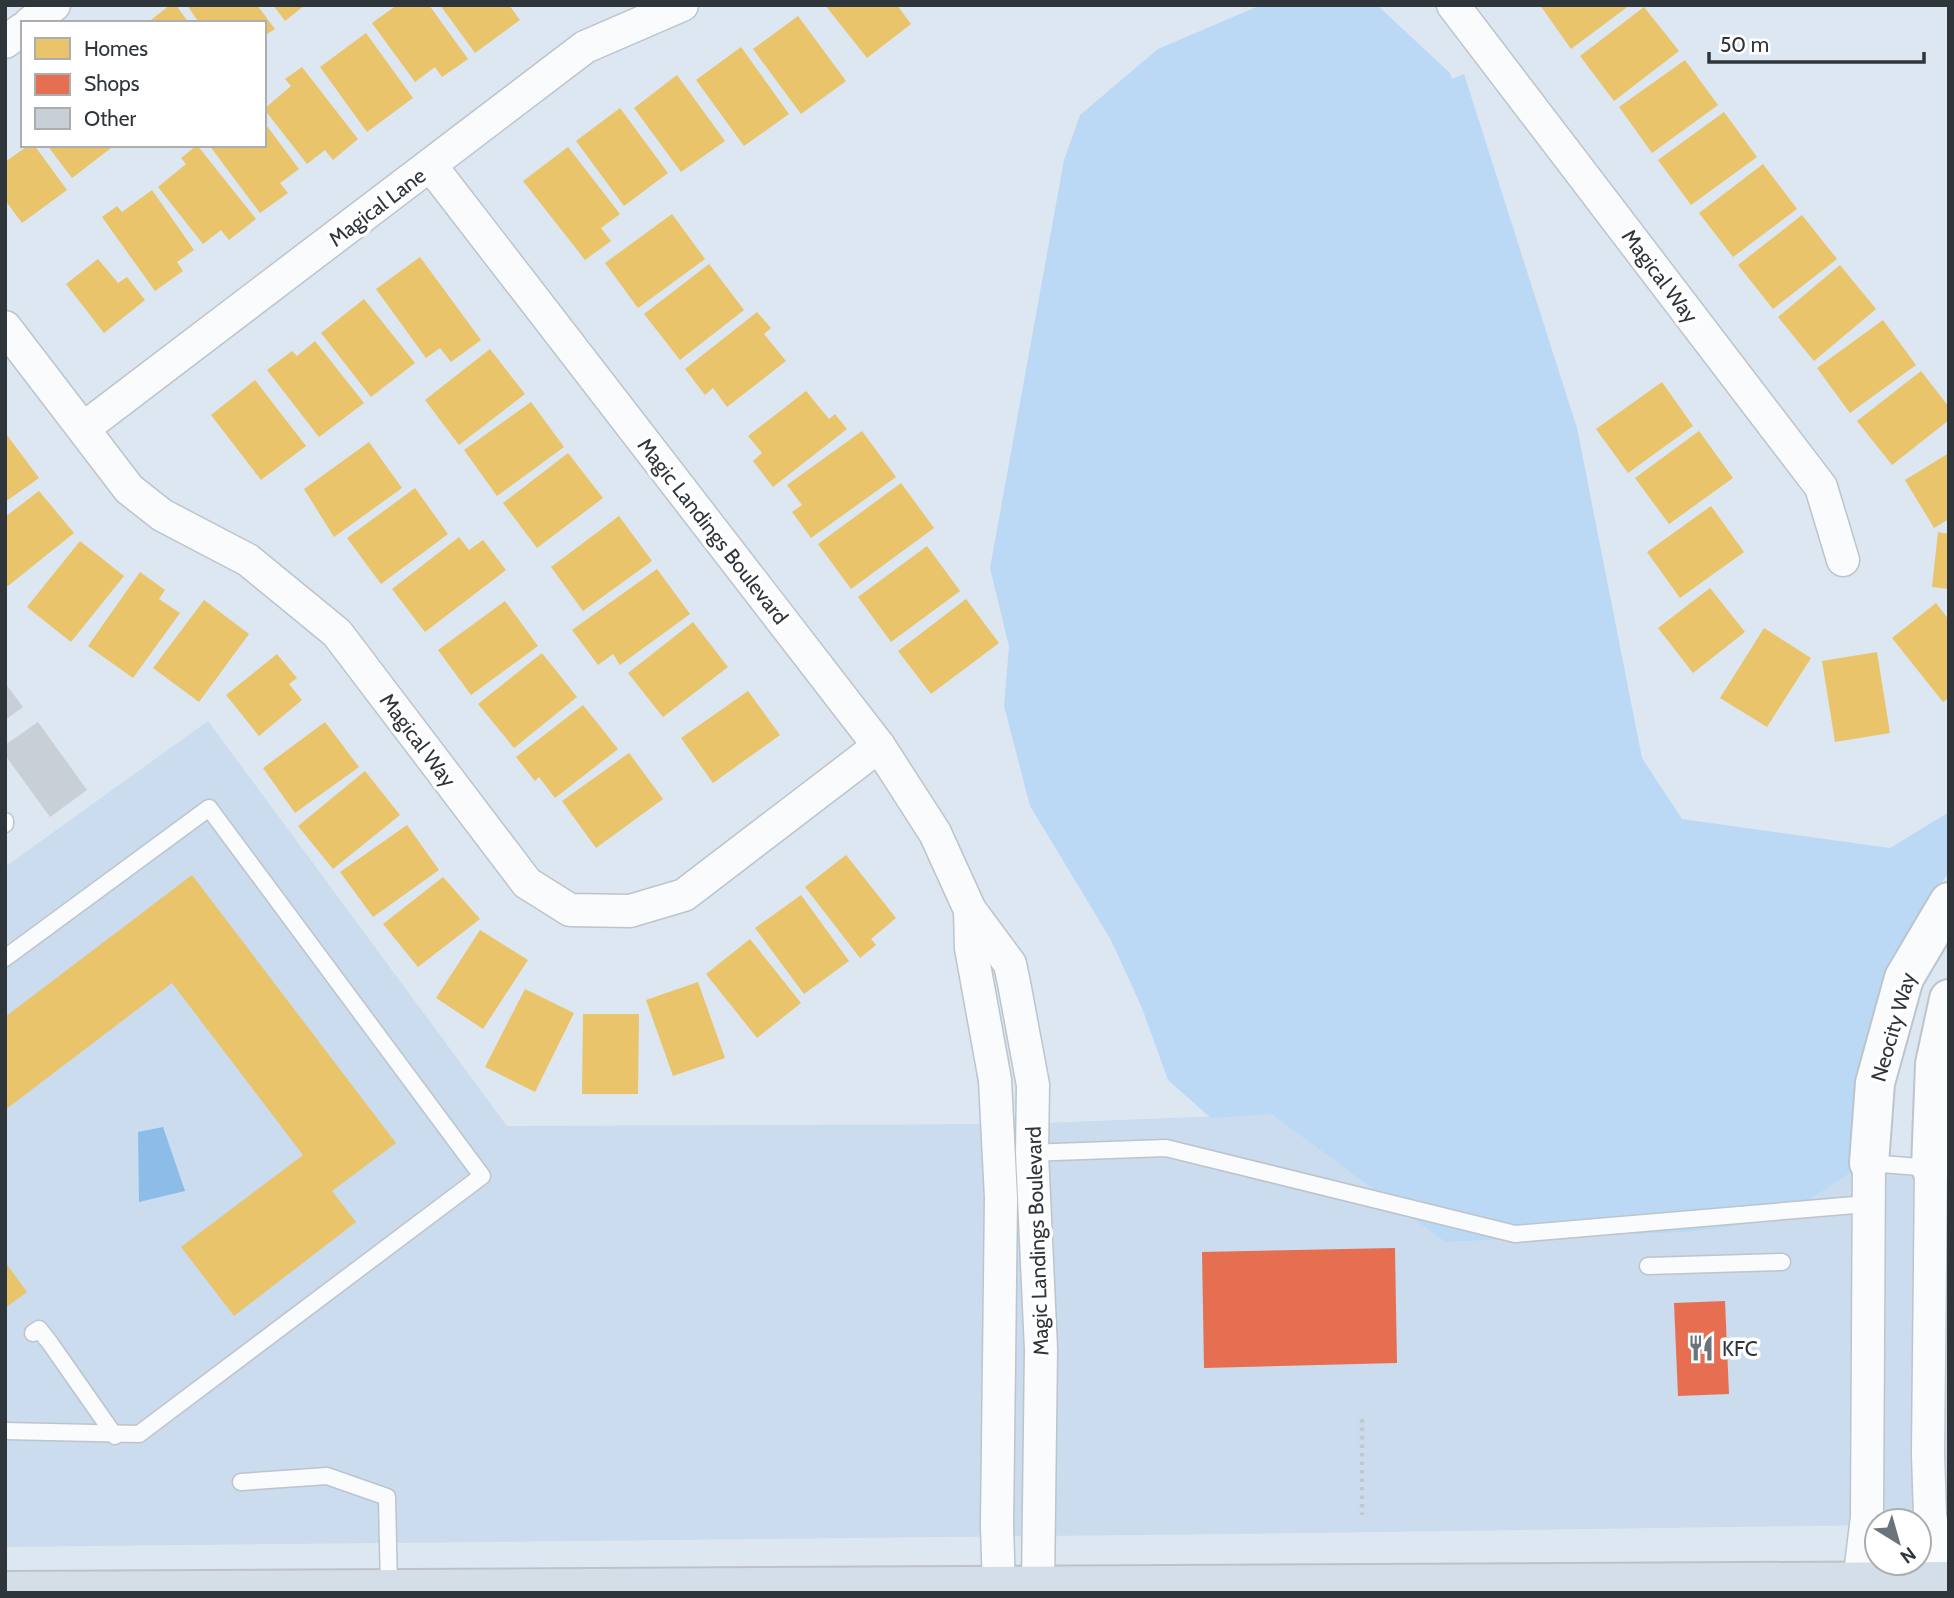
<svg xmlns="http://www.w3.org/2000/svg" width="1954" height="1598" font-family="Cabin,sans-serif">
  <rect width="100%" height="100%" fill="#dde7f1"/>
  <path fill="#cadced" d="M208 721 507 1126 1020 1124 1271 1114 1445 1242 1690 1232 1779 1220 1853 1171 1949 1174V1524L1877 1521V1525L1229 1534 5 1547V867Z"/>
  <path fill="#bbd9f4" d="M1261 5H1377L1450 73 1452 79 1464 74 1577 428 1642 758 1682 819 1890 848 1949 812V872L1914 924 1853 1171 1779 1220 1690 1232 1445 1242 1271 1114 1211 1118 1168 1080 1142 1008 1111 940 1030 806 1004 706 1009 647 990 568 1064 160 1080 115 1158 49Z"/>
  <path fill="#8cbce8" d="M163 1127 185 1191 139 1202 138 1132Z"/>
  <g fill="#e9c46a">
    <path d="M170 5H176L189 23H147Z"/>
    <path d="M187 5H257L275 29 264 36V23H199Z"/>
    <path d="M273 5H305L285 21Z"/>
    <path d="M397 5H429L468 59 442 77 435 67 415 82 372 23Z"/>
    <path d="M440 5H509L520 20 475 53Z"/>
    <path d="M825 5H897L911 24 867 58Z"/>
    <path d="M1540 5H1630L1571 49Z"/>
    <path d="M1644 7 1679 51 1614 101 1580 56Z"/>
    <path d="M798 16 846 81 801 114 753 49Z"/>
    <path d="M366 33 413 98 367 132 320 67Z"/>
    <path d="M741 47 789 114 744 146 696 80Z"/>
    <path d="M1685 60 1718 105 1652 153 1619 107Z"/>
    <path d="M302 67 358 139 333 160 325 150 307 164 264 109 291 86 285 79Z"/>
    <path d="M677 75 725 141 681 172 634 108Z"/>
    <path d="M620 108 668 173 624 206 576 141Z"/>
    <path d="M1724 112 1757 157 1691 205 1658 160Z"/>
    <path d="M264 122 299 169 280 183 288 193 260 213 209 145H264Z"/>
    <path d="M29 145H34L67 190 22 223 5 200V162Z"/>
    <path d="M47 145H115L72 178Z"/>
    <path d="M197 145 256 219 229 240 221 230 203 244 158 187 186 164 181 158Z"/>
    <path d="M568 147 620 214 601 228 611 241 585 260 523 181Z"/>
    <path d="M1763 164 1797 209 1733 257 1699 213Z"/>
    <path d="M152 190 194 250 177 262 183 271 155 291 102 217 117 206 122 212Z"/>
    <path d="M672 214 705 259 638 308 605 263Z"/>
    <path d="M1802 215 1837 259 1773 309 1738 265Z"/>
    <path d="M420 257 481 340 451 362 440 348 426 358 376 289Z"/>
    <path d="M98 259 118 283 127 277 145 300 104 333 66 284Z"/>
    <path d="M709 264 744 310 680 360 644 314Z"/>
    <path d="M1840 265 1876 309 1814 361 1778 317Z"/>
    <path d="M364 299 415 363 371 397 321 333Z"/>
    <path d="M757 312 771 328 764 334 786 361 727 407 713 388 705 395 685 369Z"/>
    <path d="M1883 320 1916 365 1850 413 1817 368Z"/>
    <path d="M315 341 364 403 319 437 267 370 292 351 297 356Z"/>
    <path d="M490 349 525 394 459 445 425 400Z"/>
    <path d="M1921 371 1949 407V420L1892 465 1857 421Z"/>
    <path d="M255 380 306 446 261 480 211 415Z"/>
    <path d="M1662 382 1693 426 1628 473 1596 429Z"/>
    <path d="M806 391 829 419 835 414 847 429 773 487 753 461 762 453 748 436Z"/>
    <path d="M531 402 564 447 497 496 464 450Z"/>
    <path d="M862 431 896 477 811 538 792 512 802 505 787 485Z"/>
    <path d="M1699 431 1733 478 1669 524 1635 478Z"/>
    <path d="M7 435 39 478 5 502V436Z"/>
    <path d="M369 442 402 488 334 537 304 489Z"/>
    <path d="M568 453 603 498 537 548 503 503Z"/>
    <path d="M1949 453V519L1934 528 1905 480Z"/>
    <path d="M901 483 934 528 851 589 818 544Z"/>
    <path d="M415 488 448 534 381 584 347 538Z"/>
    <path d="M39 491 74 533 8 586 5 583V517Z"/>
    <path d="M1711 506 1744 552 1680 598 1647 552Z"/>
    <path d="M619 516 652 561 583 611 551 567Z"/>
    <path d="M1938 532 1949 534V589L1932 587Z"/>
    <path d="M459 537 469 550 483 540 506 570 425 632 392 589Z"/>
    <path d="M80 541 124 576 71 642 27 607Z"/>
    <path d="M927 546 960 591 891 642 858 597Z"/>
    <path d="M657 569 690 614 620 665 613 654 598 665 572 630Z"/>
    <path d="M140 572 165 590 159 599 180 613 133 678 88 646Z"/>
    <path d="M1710 588 1745 632 1693 673 1658 628Z"/>
    <path d="M966 599 999 643 931 694 898 651Z"/>
    <path d="M204 600 249 634 199 702 153 668Z"/>
    <path d="M505 601 538 646 471 695 438 650Z"/>
    <path d="M1936 603 1949 620V698L1943 702 1892 638Z"/>
    <path d="M693 622 728 667 663 717 628 673Z"/>
    <path d="M1764 628 1811 658 1767 727 1720 698Z"/>
    <path d="M1877 652 1890 733 1835 742 1822 661Z"/>
    <path d="M542 653 577 697 514 748 478 704Z"/>
    <path d="M277 654 297 678 289 684 302 700 259 736 226 695Z"/>
    <path d="M748 691 780 735 713 783 681 738Z"/>
    <path d="M583 705 618 749 555 798 539 777 535 781 516 757Z"/>
    <path d="M325 722 359 767 295 813 263 768Z"/>
    <path d="M629 753 663 799 596 848 562 801Z"/>
    <path d="M365 771 400 815 333 869 298 826Z"/>
    <path d="M407 825 439 870 373 917 340 872Z"/>
    <path d="M846 855 896 918 871 939 876 945 860 958 805 887Z"/>
    <path d="M192 875 396 1143 332 1191 356 1222 234 1316 181 1247 303 1155 172 983 5 1110V1017Z"/>
    <path d="M443 877 480 919 418 967 383 924Z"/>
    <path d="M801 895 849 961 804 994 755 928Z"/>
    <path d="M480 930 528 960 483 1029 436 998Z"/>
    <path d="M750 939 801 1003 757 1038 706 974Z"/>
    <path d="M698 982 725 1058 673 1076 646 1000Z"/>
    <path d="M525 989 574 1013 535 1092 485 1067Z"/>
    <path d="M583 1014H639L638 1094H582Z"/>
    <path d="M5 1262 27 1292 5 1308Z"/>
  </g>
  <g fill="#e76f51">
    <path d="M1395 1248 1397 1363 1204 1368 1202 1252Z"/>
    <path d="M1725 1301 1729 1394 1678 1396 1674 1303Z"/>
  </g>
  <g fill="#c8cfd7">
    <path d="M5 683 23 707 5 720Z"/>
    <path d="M38 722 87 790 50 817 5 755V745Z"/>
  </g>
  <g fill="none" stroke-linecap="round" stroke-linejoin="round">
    <g stroke="#bcc4cc" stroke-width="19">
      <g id="lane">
        <path d="M5 821V824"/>
        <path d="M5 958 209 808 482 1176 139 1434 5 1431"/>
        <path d="M1027 1153 1166 1148 1515 1234 1867 1204"/>
        <path d="M1869 1163 1932 1168"/>
        <path d="M1648 1266 1782 1262"/>
        <path d="M33 1333 39 1329 50 1343 115 1436"/>
        <path d="M241 1482 327 1476 387 1497 389 1590"/>
      </g>
    </g>
    <g stroke="#bcc4cc" stroke-width="35">
      <g id="street">
        <path d="M1453 5 1821 487 1843 560"/>
        <path d="M30 23 54 5"/>
        <path d="M5 42 23 29"/>
        <path d="M431 166 879 746 935 833 970 910 1010 964 1014 983 1033 1085 1032 1153 1041 1349 1038 1586"/>
        <path d="M5 327 129 489 162 515 248 560 337 633 527 883 570 910 630 911 684 895 879 746"/>
        <path d="M84 428 585 47 682 5"/>
        <path d="M970 910 971 948 995 1080 1001 1198 997 1526 999 1587"/>
        <path d="M1931 1168 1928 1454 1930 1516 1943 1581"/>
        <path d="M1859 1582 1867 1517 1869 1163"/>
      </g>
    </g>
    <g stroke="#bcc4cc" stroke-width="42">
      <g id="secondary">
        <path d="M1869 1163 1875 1083 1904 978 1949 902"/>
        <path d="M1931 1168 1935 1064 1949 999"/>
      </g>
    </g>
    <g stroke="#bec2c8" stroke-width="42">
      <path id="highway" d="M5 1591 1949 1581"/>
    </g>
    <path stroke="#c5c8cb" stroke-width="4.5" stroke-dasharray="3.5 5" stroke-linecap="butt" d="M1362 1419V1515"/>
    <use href="#lane" stroke="#fafbfd" stroke-width="16"/>
    <use href="#street" stroke="#fafbfd" stroke-width="32"/>
    <use href="#secondary" stroke="#fafbfd" stroke-width="38"/>
    <use href="#highway" stroke="#d4dee8" stroke-width="38"/>
  </g>
  <defs>
    <g id="restaurant-bare" transform="scale(2.1)"><path d="M-5-6h1v4h1v-4h1v4h1v-4h1v5L-1.5 .5V6h-2V.5L-5-1ZM5-6V6H3V1.5H1.5Q1.5-4 5-6Z" fill="#6b737b" stroke="#fff" stroke-width="2.5" paint-order="stroke"/></g>
  </defs>
  <g fill-rule="evenodd">
    <use href="#restaurant-bare" x="1701" y="1348"/>
  </g>
  <g text-anchor="middle" dominant-baseline="central" stroke-width="7" stroke-linejoin="round" paint-order="stroke">
    <g font-size="21" fill="#2e353b" stroke="#fff">
      <text transform="translate(377 207) rotate(-37)">Magical Lane</text>
      <text transform="translate(1660 276) rotate(53)">Magical Way</text>
      <text transform="translate(713 531) rotate(52)">Magic Landings Boulevard</text>
      <text transform="translate(418 740) rotate(53)">Magical Way</text>
      <text transform="translate(1893 1027) rotate(-74)">Neocity Way</text>
      <text transform="translate(1037 1241) rotate(-92)">Magic Landings Boulevard</text>
    </g>
    <g font-size="21" fill="#2e353b" stroke="#fff" text-anchor="start">
      <text x="1722" y="1348">KFC</text>
    </g>
  </g>
  <rect width="1954" height="1598" fill="none" stroke="#2e353b" stroke-width="14"/>
  <rect x="21" y="21" width="245" height="126" fill="#ffffff" stroke="#abaeb1" stroke-width="2"/>
  <rect x="35" y="38" width="35" height="21" fill="#e9c46a" stroke="#abaeb1" stroke-width="2"/>
  <text x="84" y="56" font-size="21" fill="#2e353b">Homes</text>
  <rect x="35" y="74" width="35" height="21" fill="#e76f51" stroke="#abaeb1" stroke-width="2"/>
  <text x="84" y="91" font-size="21" fill="#2e353b">Shops</text>
  <rect x="35" y="108" width="35" height="21" fill="#c8cfd7" stroke="#abaeb1" stroke-width="2"/>
  <text x="84" y="126" font-size="21" fill="#2e353b">Other</text>
  <g transform="translate(1898 1542) rotate(143)"><circle r="33" fill="#ffffff" stroke="#abaeb1" stroke-width="2"/>
  <path d="M0-5L12 26L0 18L-12 26Z" fill="#6b737b"/>
  <text y="-10" font-size="19" font-weight="bold" text-anchor="middle" fill="#2e353b">N</text>
  </g>
  <path d="M1709 52v10h215v-10" fill="none" stroke="#2e353b" stroke-width="3.5"/>
  <text x="1720" y="52" font-size="21" fill="#2e353b" stroke="#ffffff" stroke-width="5" paint-order="stroke">50 m</text>
</svg>
